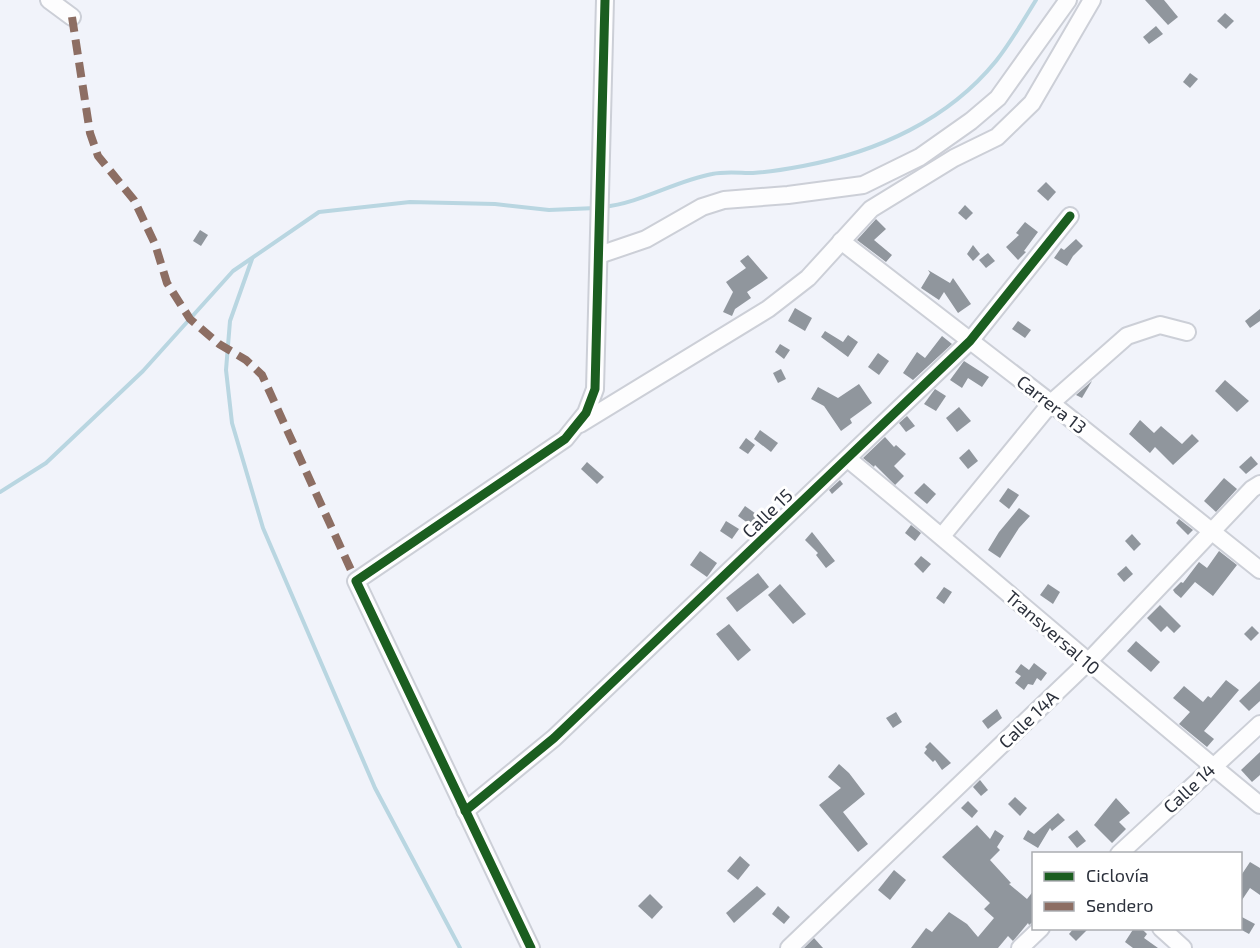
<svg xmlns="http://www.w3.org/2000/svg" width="1260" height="948" font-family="'Exo 2',sans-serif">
  <rect width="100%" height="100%" fill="#f1f3fa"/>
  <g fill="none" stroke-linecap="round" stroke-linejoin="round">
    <g stroke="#b9d6e1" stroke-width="4">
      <path d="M603 207C641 203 675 181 712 174 725 171 740 173 753 173 770 172 787 169 803 166 877 152 948 120 996 61 1011 42 1023 21 1036 0"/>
      <path d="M252 259 230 321 226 370 232 423 263 528 375 788 460 948"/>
      <path d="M0 492 46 463 143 371 233 271 319 212 410 202 495 204 549 210 596 208"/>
    </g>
  </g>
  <g fill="#90969d">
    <path d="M1145 0H1164L1178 17 1168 25Z"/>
    <path d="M1225 13 1234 21 1226 29 1217 21Z"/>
    <path d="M1156 26 1163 34 1149 44 1143 37Z"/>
    <path d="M1190 73 1198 79 1190 88 1183 82Z"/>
    <path d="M1046 182 1056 192 1048 201 1037 191Z"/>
    <path d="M965 205 973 213 966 220 958 213Z"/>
    <path d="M876 219 886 229 874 240 892 255 886 262 857 240Z"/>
    <path d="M1025 222 1038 232 1024 251 1026 252 1018 260 1006 247 1019 235 1016 233Z"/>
    <path d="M200 230 208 235 201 246 193 241Z"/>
    <path d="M1076 239 1083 246 1073 256 1067 266 1054 258 1061 248 1064 250Z"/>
    <path d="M973 245 980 254 973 261 967 254Z"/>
    <path d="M988 253 995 261 986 268 979 260Z"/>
    <path d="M748 255 768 278 747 292 751 298 735 309 732 316 723 312 733 292 726 282 746 268 740 261Z"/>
    <path d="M928 270 950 283 953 278 971 304 958 313 944 292 939 300 921 288 930 273Z"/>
    <path d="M795 308 812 318 805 331 788 321Z"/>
    <path d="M1260 309V321L1250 328 1245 321Z"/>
    <path d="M1018 321 1031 330 1025 338 1012 329Z"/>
    <path d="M825 331 843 342 848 335 858 342 848 357 821 337Z"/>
    <path d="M942 336 952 344 913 380 903 373 917 352 925 358Z"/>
    <path d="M780 344 790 350 784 359 775 352Z"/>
    <path d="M878 353 889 361 879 375 868 367Z"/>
    <path d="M964 361 989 377 982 387 968 378 962 388 950 380Z"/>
    <path d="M781 369 786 379 778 383 773 373Z"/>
    <path d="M1225 380 1249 401 1237 412 1215 391Z"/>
    <path d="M1092 381 1082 398 1076 395Z"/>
    <path d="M859 384 872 403 850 419 852 423 841 431 824 406 811 399 818 387 838 398Z"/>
    <path d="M935 389 946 396 936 411 924 404Z"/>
    <path d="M959 407 971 421 957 432 946 418Z"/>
    <path d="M907 416 915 426 906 432 899 423Z"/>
    <path d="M1140 420 1154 433 1161 426 1182 444 1192 434 1199 441 1173 465 1155 447 1150 453 1129 434Z"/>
    <path d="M760 430 778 443 771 452 754 439Z"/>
    <path d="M885 437 894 447 896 445 906 454 894 466 904 476 895 485 875 465 874 467 863 458Z"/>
    <path d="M746 438 755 445 748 454 739 448Z"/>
    <path d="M969 449 978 461 968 469 959 458Z"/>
    <path d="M1251 456 1258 464 1246 474 1239 467Z"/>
    <path d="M587 462 604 477 597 484 581 469Z"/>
    <path d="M1224 478 1237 489 1216 512 1204 501Z"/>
    <path d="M840 480 843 484 832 494 829 490Z"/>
    <path d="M924 483 936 494 927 504 914 493Z"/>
    <path d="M1008 488 1019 495 1009 509 999 501Z"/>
    <path d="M745 506 759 516 752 526 738 516Z"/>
    <path d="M1019 508 1030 516 1019 528 1000 558 988 550 999 532Z"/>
    <path d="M1179 519 1193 530 1188 535 1176 523Z"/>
    <path d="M726 521 739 529 732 539 720 531Z"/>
    <path d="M911 525 921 533 915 541 905 533Z"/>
    <path d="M812 532 835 561 826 568 816 555 818 553 805 540Z"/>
    <path d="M1132 534 1141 544 1134 551 1125 541Z"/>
    <path d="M700 551 717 563 707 577 690 565Z"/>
    <path d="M1219 551 1237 565 1213 596 1195 582 1181 598 1175 593 1173 590 1181 582 1183 583 1199 562 1207 568Z"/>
    <path d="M921 556 931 564 923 573 914 564Z"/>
    <path d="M1126 566 1133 574 1124 582 1117 574Z"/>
    <path d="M758 573 769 587 737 612 726 598Z"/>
    <path d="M780 584 806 614 793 624 768 595Z"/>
    <path d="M1048 584 1060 592 1053 604 1040 595Z"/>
    <path d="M944 587 952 592 944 604 936 598Z"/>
    <path d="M1160 605 1181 626 1174 633 1167 626 1161 632 1147 618Z"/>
    <path d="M729 624 751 650 738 661 716 634Z"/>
    <path d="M1252 626 1259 633 1251 641 1244 634Z"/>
    <path d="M1136 641 1160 662 1151 672 1127 651Z"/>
    <path d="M1034 663 1047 673 1041 681 1037 678 1033 685 1028 684 1024 690 1015 683 1021 676 1015 672 1021 664 1029 670Z"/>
    <path d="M1226 680 1239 690 1204 731 1214 739 1207 747 1179 724 1190 712 1173 698 1184 686 1203 702 1208 696 1211 698Z"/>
    <path d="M1260 681V701L1249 711 1239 701Z"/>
    <path d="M997 709 1002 718 988 729 982 721Z"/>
    <path d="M896 712 902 722 893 728 886 718Z"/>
    <path d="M930 742 951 763 942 770 935 760 933 762 924 753 927 749 925 747Z"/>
    <path d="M1260 752V775L1252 782 1241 770Z"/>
    <path d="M839 764 849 773 865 794 843 812 868 844 858 852 819 805 841 788 828 777Z"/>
    <path d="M980 780 988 790 981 796 973 787Z"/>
    <path d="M1015 797 1027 808 1020 816 1008 804Z"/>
    <path d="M1116 798 1130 813 1119 822 1126 829 1112 843 1094 825Z"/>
    <path d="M968 801 978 811 972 818 961 808Z"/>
    <path d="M1058 813 1065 820 1052 831 1050 828 1038 848 1023 839 1028 830 1034 834Z"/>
    <path d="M977 825 990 839 995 830 1004 836 997 847 1000 850 990 860 1011 883 1009 884 1027 899 1034 890V921L1029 925 1028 923 1013 941 1008 936 998 948H911L926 928 932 932 949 912 967 924 978 937 994 918 984 909 990 903 942 857Z"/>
    <path d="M1077 830 1086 841 1077 848 1068 837Z"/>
    <path d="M740 856 750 865 738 880 727 871Z"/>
    <path d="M1250 862 1260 868V895L1250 888 1240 903V877Z"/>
    <path d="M894 870 906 880 890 900 878 890Z"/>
    <path d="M757 886 766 894 734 923 726 913Z"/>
    <path d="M650 894 663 907 652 919 638 906Z"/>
    <path d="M778 906 790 917 784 924 772 914Z"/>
    <path d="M1240 916 1255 924 1249 934 1240 929Z"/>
    <path d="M1074 928H1089L1076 941 1069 934Z"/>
    <path d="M1134 928H1141L1147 934 1144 938 1158 948H1133L1125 942Z"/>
    <path d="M814 938 823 948H804Z"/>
  </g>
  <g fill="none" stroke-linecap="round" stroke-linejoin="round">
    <g stroke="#cccfd7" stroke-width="20">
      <g id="minor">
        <path d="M49 0 72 17"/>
        <path d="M841 241 1051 403 1260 570"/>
        <path d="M599 255 646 239 702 207 724 200 788 195 863 185 920 157 971 121 998 98 1068 0"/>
        <path d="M580 424 768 309 808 278 871 209 954 158 997 137 1032 103 1092 0"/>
        <path d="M848 459C987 573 1121 692 1260 805"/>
        <path d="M942 536 1051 403 1127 336 1160 325 1187 332"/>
        <path d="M465 811 554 738 970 341 1070 216"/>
        <path d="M1119 854 1260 724"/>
        <path d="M1161 928 1183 948"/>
        <path d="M531 948 356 581 565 439 586 413 595 389 605 0"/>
        <path d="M789 948 1088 662 1252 489 1260 484"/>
        <path d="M1020 948 1041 928"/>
      </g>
    </g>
    <use href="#minor" stroke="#fdfdfe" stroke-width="16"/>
    <path stroke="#8d6e63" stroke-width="8" stroke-dasharray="15 8" stroke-linecap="butt" d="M72 17 90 133 98 156 134 200 155 244 167 283 190 319 219 344 246 360 262 375 356 581"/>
    <g stroke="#fff" stroke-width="13">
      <g id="cycleway">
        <path d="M465 811 554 738 970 341 1070 216"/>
        <path d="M531 948 356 581 565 439 586 413 595 389 605 0"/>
      </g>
    </g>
    <use href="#cycleway" stroke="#1b5e20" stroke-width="9"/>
  </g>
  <g text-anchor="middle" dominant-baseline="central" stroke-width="6" stroke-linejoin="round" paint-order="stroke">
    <g font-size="18" fill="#2c313c" stroke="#fff">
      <text transform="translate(1052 404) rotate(38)">Carrera 13</text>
      <text transform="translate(767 513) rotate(-44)">Calle 15</text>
      <text transform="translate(1053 632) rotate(41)">Transversal 10</text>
      <text transform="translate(1028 719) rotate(-44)">Calle 14A</text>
      <text transform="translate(1189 788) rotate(-43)">Calle 14</text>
    </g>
  </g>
  <rect x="1032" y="852" width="210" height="78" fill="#ffffff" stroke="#abadb1" stroke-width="1.5"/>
  <rect x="1044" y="872" width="30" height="9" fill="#1b5e20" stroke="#abadb1" stroke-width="1.5"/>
  <text x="1086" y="882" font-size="18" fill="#2c313c">Ciclovía</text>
  <rect x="1044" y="902" width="30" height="9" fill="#8d6e63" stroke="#abadb1" stroke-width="1.5"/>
  <text x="1086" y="912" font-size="18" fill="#2c313c">Sendero</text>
</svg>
